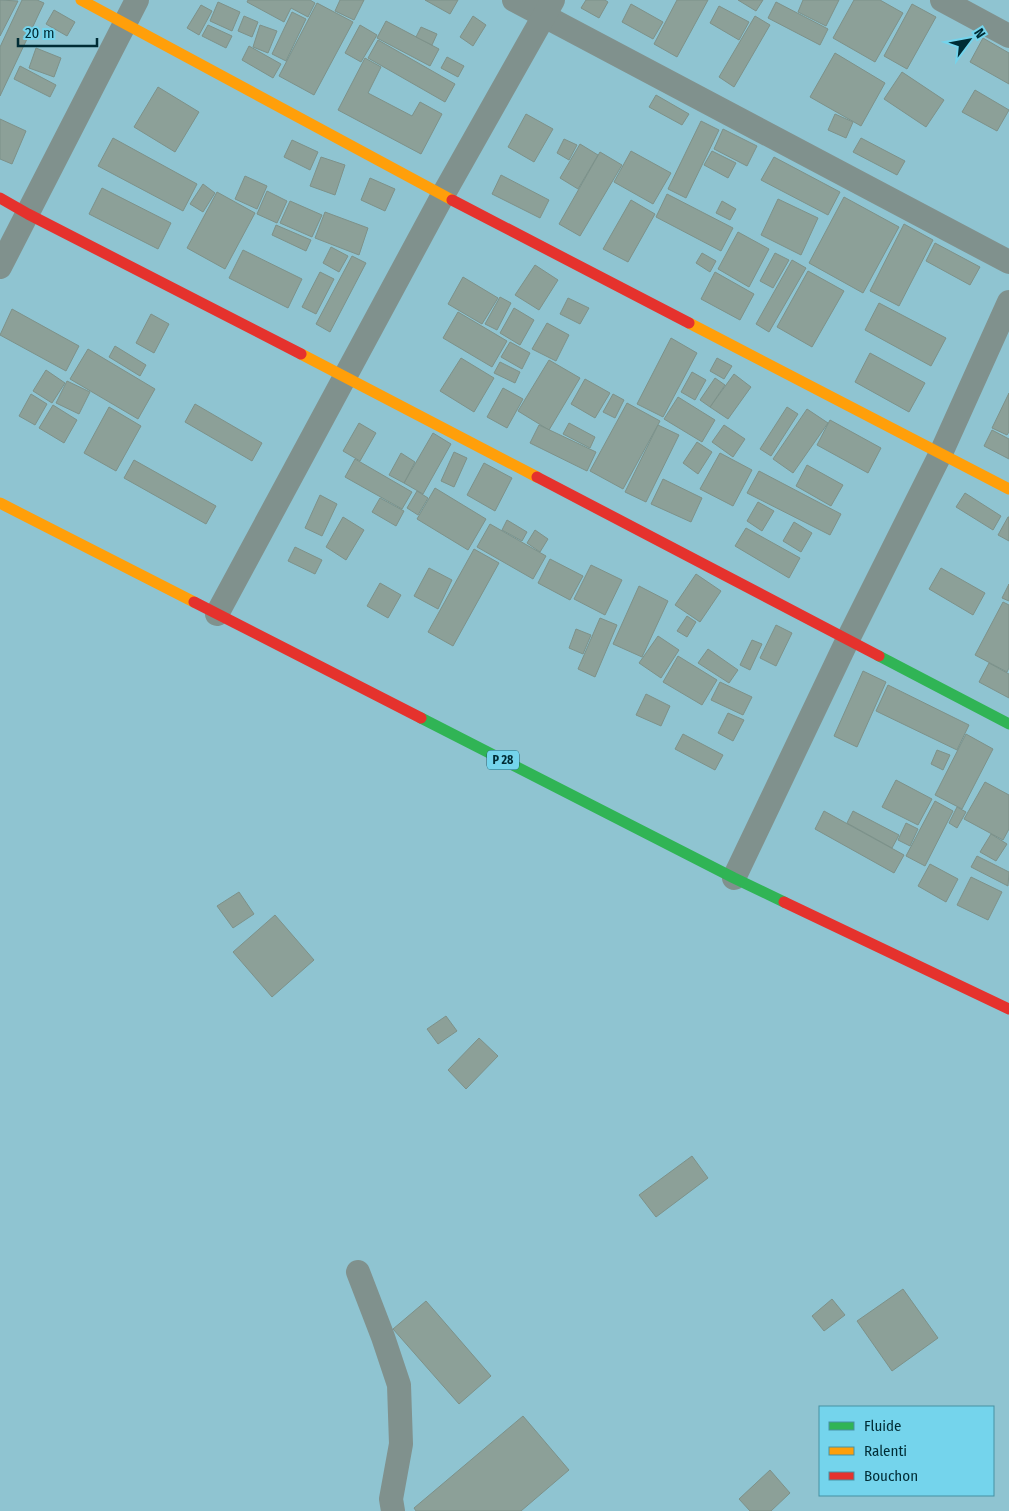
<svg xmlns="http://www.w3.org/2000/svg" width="1009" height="1511" font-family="'Fira Sans Condensed',sans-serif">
  <rect width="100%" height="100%" fill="#8fc4d1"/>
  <g fill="#8ca098" stroke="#7d9189">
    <path d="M0 0 18 1 0 36Z"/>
    <path d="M22 0H37L44 3 0 96V47Z"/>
    <path d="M248 0H310L315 3 308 17 291 8 284 22 247 2Z"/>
    <path d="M340 0H364L354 20 335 11Z"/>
    <path d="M425 0H458L450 14Z"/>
    <path d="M586 0H605L608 2 599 18 581 8Z"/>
    <path d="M677 0H708L677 57 654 44Z"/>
    <path d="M738 0H763L756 11Z"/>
    <path d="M803 0H839L826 26 798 12Z"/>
    <path d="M854 0H880L903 13 875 62 833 38Z"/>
    <path d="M218 2 240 12 232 31 210 21Z"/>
    <path d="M776 2 828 29 820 45 768 18Z"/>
    <path d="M317 3 353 22 314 95 279 76Z"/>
    <path d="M631 4 663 22 653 39 622 22Z"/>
    <path d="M912 4 936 17 907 69 884 56Z"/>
    <path d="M201 5 212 11 199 35 187 28Z"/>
    <path d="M719 6 749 22 739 40 710 23Z"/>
    <path d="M54 10 75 22 67 36 46 24Z"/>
    <path d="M292 12 306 19 286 61 272 54Z"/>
    <path d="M244 16 258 22 252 37 238 31Z"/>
    <path d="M473 16 486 25 473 46 460 37Z"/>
    <path d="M755 16 770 25 734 87 719 77Z"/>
    <path d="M386 21 439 49 430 66 377 38Z"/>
    <path d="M208 25 232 36 226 48 202 36Z"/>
    <path d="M260 25 277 31 268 53 253 47Z"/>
    <path d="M360 25 377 35 361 62 345 53Z"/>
    <path d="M421 27 437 34 432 45 416 37Z"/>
    <path d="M983 38 1009 53V84L970 62Z"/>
    <path d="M378 40 455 84 445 102 368 58Z"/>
    <path d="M249 46 281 64 273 78 242 60Z"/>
    <path d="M36 48 61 58 54 77 29 68Z"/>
    <path d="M835 53 885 83 861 126 810 97Z"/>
    <path d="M447 57 464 66 458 77 441 68Z"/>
    <path d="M365 58 381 67 368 93 412 116 420 102 442 114 421 154 338 110Z"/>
    <path d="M20 66 56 85 50 97 14 79Z"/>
    <path d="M902 72 944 100 926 127 884 99Z"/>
    <path d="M158 87 199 112 175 152 134 127Z"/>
    <path d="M975 90 1009 110 997 131 962 112Z"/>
    <path d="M656 95 689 114 682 125 649 107Z"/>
    <path d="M526 114 553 129 534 162 508 147Z"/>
    <path d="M835 114 853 122 846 138 828 130Z"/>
    <path d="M0 119 26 131 12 164 0 159Z"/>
    <path d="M701 121 719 130 686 198 668 189Z"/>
    <path d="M723 129 757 146 747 166 714 149Z"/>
    <path d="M113 138 197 184 183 211 98 166Z"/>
    <path d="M861 138 905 161 897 175 853 152Z"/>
    <path d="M564 139 577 145 569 160 557 153Z"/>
    <path d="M292 140 318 152 310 170 284 157Z"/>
    <path d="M580 144 598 155 578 189 560 178Z"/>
    <path d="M631 151 671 173 653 204 614 182Z"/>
    <path d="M712 151 736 163 728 178 704 165Z"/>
    <path d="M600 152 622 165 580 236 559 224Z"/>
    <path d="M321 157 345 165 335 195 310 186Z"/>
    <path d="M774 157 840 192 828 215 761 180Z"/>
    <path d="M501 175 549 200 540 218 492 194Z"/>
    <path d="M245 176 267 186 257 209 235 199Z"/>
    <path d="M370 178 395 189 385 211 361 200Z"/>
    <path d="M203 184 215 193 203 212 190 204Z"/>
    <path d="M102 188 171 223 158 249 89 214Z"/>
    <path d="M267 191 287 201 277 223 257 214Z"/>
    <path d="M217 192 255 213 225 269 187 248Z"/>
    <path d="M667 194 733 228 721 251 656 217Z"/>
    <path d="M844 197 899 227 863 293 809 263Z"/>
    <path d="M778 199 818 218 801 255 761 235Z"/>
    <path d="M631 200 655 214 628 262 603 249Z"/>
    <path d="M290 201 322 215 312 237 280 223Z"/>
    <path d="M722 201 736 209 730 220 716 213Z"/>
    <path d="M325 212 368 228 359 255 315 238Z"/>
    <path d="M904 224 933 240 899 306 870 291Z"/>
    <path d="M276 225 311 240 306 251 272 235Z"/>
    <path d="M738 232 769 249 749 287 718 269Z"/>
    <path d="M935 243 980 267 970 285 926 261Z"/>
    <path d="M331 247 348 256 339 272 323 263Z"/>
    <path d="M243 250 302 279 288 308 229 278Z"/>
    <path d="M702 253 716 261 710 272 696 263Z"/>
    <path d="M775 253 789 260 773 288 760 281Z"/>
    <path d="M352 256 366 263 330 332 316 324Z"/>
    <path d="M792 260 806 268 769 332 756 324Z"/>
    <path d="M535 265 558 280 539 310 515 295Z"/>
    <path d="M808 271 844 291 812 347 777 327Z"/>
    <path d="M320 272 334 279 316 314 302 307Z"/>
    <path d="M715 272 754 294 740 320 701 299Z"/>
    <path d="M463 277 498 298 482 324 448 304Z"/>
    <path d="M500 297 511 303 497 330 485 324Z"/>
    <path d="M568 298 589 308 580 324 560 314Z"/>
    <path d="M879 303 946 338 931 366 865 330Z"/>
    <path d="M514 308 534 320 520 345 500 333Z"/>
    <path d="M12 309 79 346 66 371 0 335Z"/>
    <path d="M458 312 507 341 492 367 443 338Z"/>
    <path d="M151 314 169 324 154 353 136 343Z"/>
    <path d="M547 323 569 335 556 361 532 349Z"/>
    <path d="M671 338 697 353 663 417 637 404Z"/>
    <path d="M510 342 530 353 522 369 501 357Z"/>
    <path d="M115 346 146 365 140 376 109 357Z"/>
    <path d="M88 349 155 389 138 419 70 379Z"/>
    <path d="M870 353 925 383 909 412 855 382Z"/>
    <path d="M461 358 494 378 474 412 440 391Z"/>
    <path d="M717 358 732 366 724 379 710 371Z"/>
    <path d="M549 360 580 378 549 430 518 411Z"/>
    <path d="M500 362 520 372 515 383 494 373Z"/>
    <path d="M46 370 65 383 52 403 33 391Z"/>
    <path d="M692 372 706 380 695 400 681 392Z"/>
    <path d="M734 374 751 387 728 419 710 407Z"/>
    <path d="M715 378 725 385 710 407 700 400Z"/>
    <path d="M585 379 610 393 595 418 571 404Z"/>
    <path d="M67 381 90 392 79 414 56 403Z"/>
    <path d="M503 388 523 399 507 428 487 417Z"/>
    <path d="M1009 393V432L1007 435 992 428Z"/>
    <path d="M31 394 47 404 35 425 19 416Z"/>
    <path d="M613 394 624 400 615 418 603 412Z"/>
    <path d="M678 397 715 420 702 442 664 419Z"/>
    <path d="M627 403 660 421 623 489 590 471Z"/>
    <path d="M195 404 262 443 252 461 185 422Z"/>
    <path d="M53 405 77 420 64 443 39 428Z"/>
    <path d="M109 407 141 426 116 471 84 453Z"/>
    <path d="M787 407 798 414 771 456 760 449Z"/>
    <path d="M807 409 828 423 793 473 773 459Z"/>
    <path d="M830 420 881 448 868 473 817 445Z"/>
    <path d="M359 423 376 433 360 461 343 451Z"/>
    <path d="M569 423 595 437 590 448 563 434Z"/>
    <path d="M539 425 596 452 587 471 530 443Z"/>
    <path d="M658 425 679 435 646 502 625 492Z"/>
    <path d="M724 425 745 439 733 457 712 442Z"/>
    <path d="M992 430 1009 439V459L984 446Z"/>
    <path d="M433 433 451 444 423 494 404 483Z"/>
    <path d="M697 442 712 452 698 474 683 463Z"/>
    <path d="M454 452 467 458 454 487 441 481Z"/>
    <path d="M401 453 415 462 404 483 389 475Z"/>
    <path d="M720 453 752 470 733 506 700 489Z"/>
    <path d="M355 459 412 492 402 509 345 477Z"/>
    <path d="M134 460 216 506 206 524 124 478Z"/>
    <path d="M484 463 512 478 495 511 467 495Z"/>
    <path d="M807 465 843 485 831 506 796 486Z"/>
    <path d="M759 471 841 514 830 535 747 493Z"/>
    <path d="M663 479 702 498 691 522 651 504Z"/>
    <path d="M435 488 486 519 468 550 417 519Z"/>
    <path d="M417 491 428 498 418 515 407 508Z"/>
    <path d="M965 493 1001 516 993 530 956 507Z"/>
    <path d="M320 495 337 504 322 536 305 528Z"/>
    <path d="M380 498 404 511 396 526 372 512Z"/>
    <path d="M758 502 774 511 762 531 747 521Z"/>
    <path d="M343 517 364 530 346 560 326 547Z"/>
    <path d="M1008 517H1009V541L998 535Z"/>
    <path d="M507 520 527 532 522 541 502 530Z"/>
    <path d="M794 522 812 533 801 552 783 541Z"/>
    <path d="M490 524 546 556 533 579 477 547Z"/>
    <path d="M746 528 800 558 789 578 735 546Z"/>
    <path d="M535 530 548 539 540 552 527 543Z"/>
    <path d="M295 547 322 560 315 574 288 561Z"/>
    <path d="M474 549 499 563 453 646 428 632Z"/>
    <path d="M550 559 583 576 570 600 538 583Z"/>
    <path d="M591 565 622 580 605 615 574 599Z"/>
    <path d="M429 568 452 580 438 609 414 596Z"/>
    <path d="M941 568 985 593 973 615 929 589Z"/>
    <path d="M696 574 721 591 700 622 675 605Z"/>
    <path d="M380 583 401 595 388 618 367 606Z"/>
    <path d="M1009 584V601L1002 598Z"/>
    <path d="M639 586 668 601 642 657 613 644Z"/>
    <path d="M1003 602 1009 605V668L1007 672 975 655Z"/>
    <path d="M687 616 696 622 687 637 677 631Z"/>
    <path d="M600 618 617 625 595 677 578 669Z"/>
    <path d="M776 625 792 633 776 666 760 658Z"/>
    <path d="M576 629 591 635 583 654 569 648Z"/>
    <path d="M658 636 679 650 661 678 639 663Z"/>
    <path d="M752 640 762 644 750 670 740 665Z"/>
    <path d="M708 649 738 670 729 683 698 663Z"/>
    <path d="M678 656 717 680 702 705 663 682Z"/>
    <path d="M989 663 1009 674V698L979 682Z"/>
    <path d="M863 671 886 682 857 747 834 736Z"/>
    <path d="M720 682 752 697 743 715 711 700Z"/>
    <path d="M888 685 969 725 957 750 876 711Z"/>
    <path d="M646 694 670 706 661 726 636 715Z"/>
    <path d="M728 713 744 720 733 741 718 733Z"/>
    <path d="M683 734 723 755 715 770 675 749Z"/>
    <path d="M966 734 993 749 962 809 935 795Z"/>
    <path d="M937 750 950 755 943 770 931 764Z"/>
    <path d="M896 780 932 799 918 825 882 807Z"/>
    <path d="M985 782 1009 795V829L1003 840 964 819Z"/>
    <path d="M935 801 953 811 925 866 906 856Z"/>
    <path d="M957 807 966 812 957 828 949 823Z"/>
    <path d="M824 811 904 855 894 873 815 829Z"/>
    <path d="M853 811 899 835 892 848 847 823Z"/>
    <path d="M906 823 918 829 910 846 898 840Z"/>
    <path d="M991 834 1007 844 996 861 980 852Z"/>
    <path d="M977 856 1009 872 1008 886 971 867Z"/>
    <path d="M930 864 958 879 946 902 918 886Z"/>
    <path d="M971 877 1002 892 988 920 957 905Z"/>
    <path d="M239 892 254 914 233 928 217 906Z"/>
    <path d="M275 915 314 960 272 997 233 952Z"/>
    <path d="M446 1016 457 1031 438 1044 427 1029Z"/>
    <path d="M479 1038 498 1056 466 1089 448 1070Z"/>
    <path d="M692 1156 708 1178 656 1217 639 1195Z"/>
    <path d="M903 1289 938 1338 892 1371 857 1321Z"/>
    <path d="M832 1299 845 1315 824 1331 812 1316Z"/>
    <path d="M426 1301 491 1376 459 1404 393 1329Z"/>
    <path d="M523 1416 569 1470 521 1511H416L414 1508Z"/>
    <path d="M770 1470 790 1493 771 1511H750L739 1499Z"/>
  </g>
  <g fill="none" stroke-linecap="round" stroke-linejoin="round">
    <g stroke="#80918d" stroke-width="24">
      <path d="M514 0 1009 262"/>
      <path d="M942 0 1009 36"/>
      <path d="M0 267 137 0"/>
      <path d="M217 614 443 195 553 0"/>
      <path d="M734 878 848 639 941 453 1009 302"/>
      <path d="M358 1272 383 1337 399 1385 401 1444 391 1499 393 1511"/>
    </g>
    <g stroke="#30b455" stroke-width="11">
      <path d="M879 656 1009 724"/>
      <path d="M421 718 734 878 784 902"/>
    </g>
    <g stroke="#ff9f0a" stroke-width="11">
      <path d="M81 0 452 200"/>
      <path d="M689 323 1009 489"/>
      <path d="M301 354 537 477"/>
      <path d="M0 503 194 602"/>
    </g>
    <g stroke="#e5322d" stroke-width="11">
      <path d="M0 198 28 214 301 354"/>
      <path d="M452 200 689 323"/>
      <path d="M537 477 879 656"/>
      <path d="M194 602 421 718"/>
      <path d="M784 902 1009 1009"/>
    </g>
  </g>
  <g text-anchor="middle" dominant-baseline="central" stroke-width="4" stroke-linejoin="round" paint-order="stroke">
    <rect fill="#74d4ec" stroke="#235e6c" stroke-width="1" x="487" y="750.5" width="32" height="19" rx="4"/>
    <g font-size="12" font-weight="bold" fill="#002c35">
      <text x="503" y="760">P 28</text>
    </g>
  </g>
  <rect x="819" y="1406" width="175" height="90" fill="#74d4ec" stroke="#4691a3"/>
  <rect x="829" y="1422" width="25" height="8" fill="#30b455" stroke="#4691a3"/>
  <text x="864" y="1431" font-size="15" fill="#002c35">Fluide</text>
  <rect x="829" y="1447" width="25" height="8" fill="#ff9f0a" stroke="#4691a3"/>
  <text x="864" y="1456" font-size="15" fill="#002c35">Ralenti</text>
  <rect x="829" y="1472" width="25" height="8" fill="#e5322d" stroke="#4691a3"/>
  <text x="864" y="1481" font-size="15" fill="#002c35">Bouchon</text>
  <g transform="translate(969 40) rotate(58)" stroke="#74d4ec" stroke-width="4" paint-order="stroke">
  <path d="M0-4L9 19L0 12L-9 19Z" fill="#002c35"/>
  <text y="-8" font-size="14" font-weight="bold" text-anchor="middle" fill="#002c35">N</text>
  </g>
  <path d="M18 38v8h79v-8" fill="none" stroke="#002c35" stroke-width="2.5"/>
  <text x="25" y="38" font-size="15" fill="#002c35" stroke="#74d4ec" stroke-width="4" paint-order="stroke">20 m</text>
</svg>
